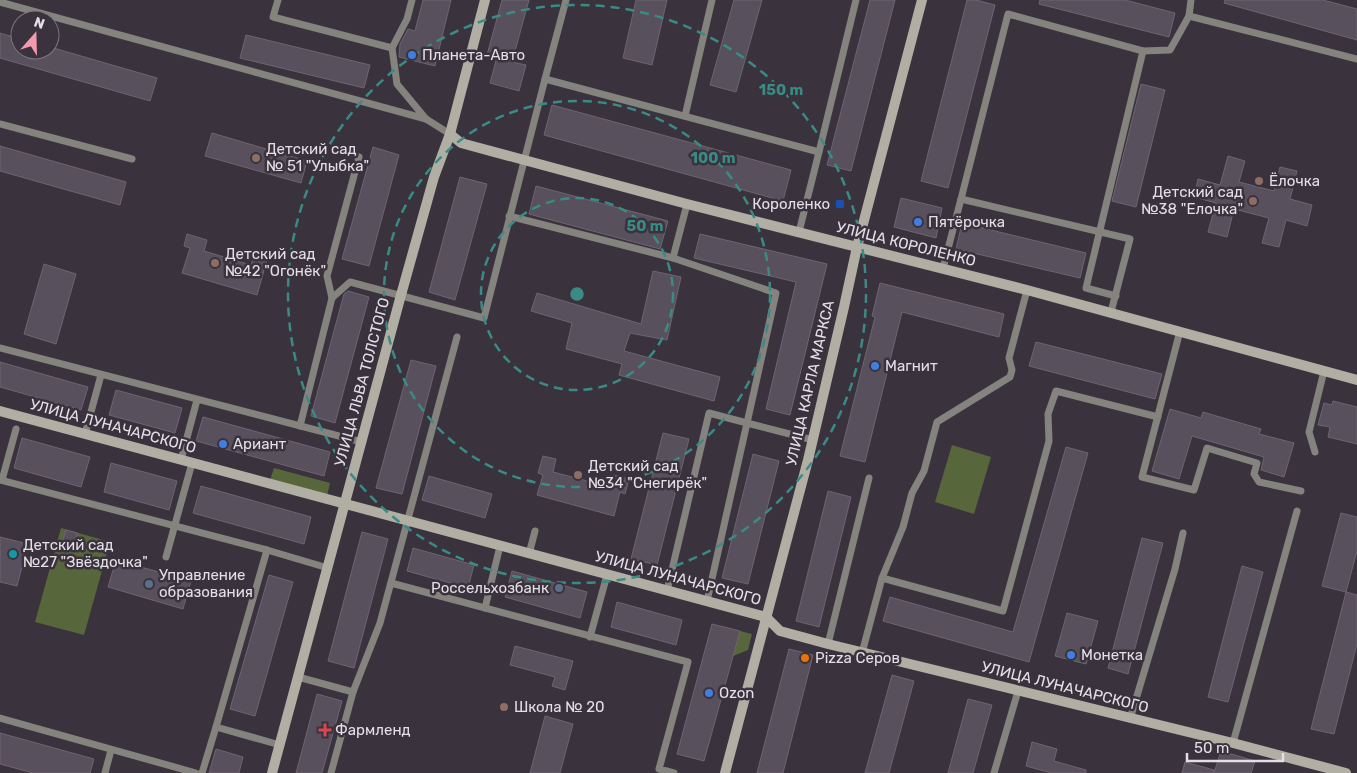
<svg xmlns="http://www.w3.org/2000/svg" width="1357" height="773" font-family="Rubik,sans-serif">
  <rect width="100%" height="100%" fill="#3a323d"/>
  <g fill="#58673b">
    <path d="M952 445 991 457 974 514 935 502Z"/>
    <path d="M274 468 330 483 327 496 270 480Z"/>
    <path d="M61 528 110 542 84 635 35 622Z"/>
    <path d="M740 631 752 634 748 650 733 656Z"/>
  </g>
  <g fill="#58505c" stroke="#6e6572">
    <path d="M423 0H451L435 66 399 57 400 44 408 29 415 31Z"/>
    <path d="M502 0H529L512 62 526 65 519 91 490 83 497 57 487 55Z"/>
    <path d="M636 0H667L652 65 623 58Z"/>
    <path d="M734 0H762L736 92 710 85Z"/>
    <path d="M870 0H895L851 171 827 165Z"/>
    <path d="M967 0H976L995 5 948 188 921 181Z"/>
    <path d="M1040 0H1125L1175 13 1169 37 1039 4Z"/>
    <path d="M1225 0H1323L1357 9V40L1224 3Z"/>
    <path d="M0 33 20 39V50H50V47L157 78 150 101 0 58Z"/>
    <path d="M246 35 370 65 364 88 240 58Z"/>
    <path d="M1141 84 1165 90 1136 207 1112 201Z"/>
    <path d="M552 105 791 170 783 201 544 135Z"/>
    <path d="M212 133 307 161 301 183 205 156Z"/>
    <path d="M0 146 126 182 120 205 0 171Z"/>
    <path d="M373 147 399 155 369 266 342 259Z"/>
    <path d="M1228 156 1245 161 1239 182 1274 191 1280 167 1297 171 1290 199 1312 205 1307 226 1286 220 1279 247 1262 243 1269 218 1234 209 1227 237 1208 232 1216 203 1194 197 1198 179 1220 185Z"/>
    <path d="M460 177 487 184 455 300 429 292Z"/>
    <path d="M536 186 668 221 660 249 529 214Z"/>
    <path d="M901 198 942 208 936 238 894 227Z"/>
    <path d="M962 223 1086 253 1080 278 956 249Z"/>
    <path d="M187 234 207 240 204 251 251 265 254 256 267 260 257 295 182 273 190 248 184 246Z"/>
    <path d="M700 234 827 264 790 415 766 409 796 282 694 258Z"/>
    <path d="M44 264 76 274 56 344 24 334Z"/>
    <path d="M653 271 681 277 667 340 630 333 624 351 720 377 714 401 619 375 622 364 566 349 572 323 531 311 537 293 641 324Z"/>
    <path d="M880 283 1004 314 999 337 902 312 865 462 840 456 875 317 872 316Z"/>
    <path d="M348 291 369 297 335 423 311 416 344 294Z"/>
    <path d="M1036 342 1162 374 1155 399 1029 366Z"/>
    <path d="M411 360 436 366 402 494 376 488Z"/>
    <path d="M0 362 88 387 81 410 0 387Z"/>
    <path d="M116 390 182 408 175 433 109 415Z"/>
    <path d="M1333 401 1357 407V444L1328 437 1330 427 1318 425 1324 403 1332 405Z"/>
    <path d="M1170 409 1201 418 1203 412 1261 429 1259 434 1294 443 1284 477 1261 470 1264 457 1192 436 1179 479 1152 471Z"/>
    <path d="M203 417 330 452 324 476 196 441Z"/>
    <path d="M663 433 689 439 657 565 631 559Z"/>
    <path d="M22 438 90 457 81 487 14 468Z"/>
    <path d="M1066 447 1088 453 1029 662 883 621 890 597 1013 632Z"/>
    <path d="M753 454 779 461 748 584 722 578Z"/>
    <path d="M543 456 556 459 553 472 610 487 613 475 629 479 625 494 620 492 614 516 537 495 543 475 538 473Z"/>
    <path d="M111 463 177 481 169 510 104 492Z"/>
    <path d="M429 476 492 494 485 518 422 500Z"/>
    <path d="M201 486 311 517 304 544 193 513Z"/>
    <path d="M828 491 851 497 819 627 796 621Z"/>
    <path d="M1341 513 1357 517V551L1346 592 1322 586Z"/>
    <path d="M66 530 77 533 74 546 62 543Z"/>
    <path d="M362 532 388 539 354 668 328 661Z"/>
    <path d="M0 537 28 544 17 586 0 582Z"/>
    <path d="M1142 538 1163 543 1128 674 1108 668Z"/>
    <path d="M413 548 474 565 468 588 407 571Z"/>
    <path d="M116 560 191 581 183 609 108 587Z"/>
    <path d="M1242 566 1263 572 1228 702 1208 697Z"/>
    <path d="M512 571 587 592 580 618 505 597Z"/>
    <path d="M269 575 293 582 255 716 230 709Z"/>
    <path d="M1346 592 1357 595V644L1334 734 1311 729Z"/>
    <path d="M617 602 682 620 676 645 611 627Z"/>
    <path d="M1067 613 1098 621 1086 664 1055 656Z"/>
    <path d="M712 624 740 631 704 761 677 754Z"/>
    <path d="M515 646 573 661 565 690 552 686 555 677 510 665Z"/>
    <path d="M789 649 813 655 783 773H757Z"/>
    <path d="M892 675 914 681 889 773H865Z"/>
    <path d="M317 694 342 701 322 773H296Z"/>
    <path d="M968 699 992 705 973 773H948Z"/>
    <path d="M545 716 573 724 560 773H530Z"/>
    <path d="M0 733 94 759 90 773H33L0 764Z"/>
    <path d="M1032 742 1057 749 1054 761 1086 770V773H1051L1026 766Z"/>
    <path d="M216 749 243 757 239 773H209Z"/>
    <path d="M1221 751 1255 761 1251 773H1214Z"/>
    <path d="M1185 762 1214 770 1213 773H1182Z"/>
  </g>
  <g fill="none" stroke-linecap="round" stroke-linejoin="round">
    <g stroke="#85837d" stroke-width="7">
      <path d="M278 0 273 17 392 48 397 84 426 119"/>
      <path d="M1191 0 1189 16 1357 59"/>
      <path d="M0 2 426 119 450 134"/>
      <path d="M392 48 407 19 412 0"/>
      <path d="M545 79 566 0"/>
      <path d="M685 116 712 0"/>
      <path d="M0 124 132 159"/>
      <path d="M819 152 856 0"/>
      <path d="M687 204 673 258 776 293 747 423 813 440"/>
      <path d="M509 216 673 258"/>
      <path d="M943 268 961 199"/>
      <path d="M1116 296 1086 288 1143 51"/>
      <path d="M332 298 350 282 484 318 545 79 819 152 799 232"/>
      <path d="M1111 312 1130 239 961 199 1008 14 1143 51 1170 50 1189 16"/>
      <path d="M1180 331 1142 477 1194 490 1207 448 1257 463 1254 474 1259 482 1301 491"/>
      <path d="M0 348 362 442"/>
      <path d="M300 426 332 298 327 276 359 157"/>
      <path d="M85 434 101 375"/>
      <path d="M1315 452 1309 432 1324 371"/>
      <path d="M181 460 197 400"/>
      <path d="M0 480 267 550 216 727"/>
      <path d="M2 480 16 429"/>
      <path d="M267 550 328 568"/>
      <path d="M529 554 535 531"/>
      <path d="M166 557 192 463"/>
      <path d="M882 578 1003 611 1049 441 1048 414 1056 391 1158 417"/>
      <path d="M391 583 688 662 659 769 674 773"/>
      <path d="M667 591 709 413 747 423 707 601"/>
      <path d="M485 608 500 546"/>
      <path d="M590 637 607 575"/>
      <path d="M828 644 869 478"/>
      <path d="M862 653 882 578 903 527 912 493 924 471 937 422 1010 377 1012 370 1009 358 1027 290"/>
      <path d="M298 677 353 692"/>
      <path d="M0 718 196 773"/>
      <path d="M1130 719 1175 569 1183 533"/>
      <path d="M1233 743 1297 511"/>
      <path d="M105 773 111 750"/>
      <path d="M202 773 216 727 280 745"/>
      <path d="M331 773 353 692 380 623 457 337"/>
      <path d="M994 773 1018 691"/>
    </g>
    <g stroke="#b1afa4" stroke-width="10">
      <path d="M450 134 461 143 687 204 1027 290 1357 380"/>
      <path d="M0 411 766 617 780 631 828 644 1233 743 1346 773"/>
      <path d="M272 773 401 295 434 177 450 134 485 0"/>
      <path d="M725 773 808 460 844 307 857 247 922 0"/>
    </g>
  </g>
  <g fill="none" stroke="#3a8b86" stroke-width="2.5" stroke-dasharray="9 6">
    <circle cx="577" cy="294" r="96"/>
    <circle cx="577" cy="294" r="193"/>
    <circle cx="577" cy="294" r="289"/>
  </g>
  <g fill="#3f7fe0" stroke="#3a323d" stroke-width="2">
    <circle cx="412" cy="55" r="5"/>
    <circle cx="918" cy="222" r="5"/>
    <circle cx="875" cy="366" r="5"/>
    <circle cx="223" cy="444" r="5"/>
    <circle cx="1071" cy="655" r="5"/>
    <circle cx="709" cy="693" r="5"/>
  </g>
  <g fill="#8d6e63" stroke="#3a323d" stroke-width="2">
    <circle cx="256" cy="158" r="5"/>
    <circle cx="1259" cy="181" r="5"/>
    <circle cx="1253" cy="201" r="5"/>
    <circle cx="215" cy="263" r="5"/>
    <circle cx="578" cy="475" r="5"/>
    <circle cx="504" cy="707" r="5"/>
  </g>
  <rect fill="#1a4fb4" stroke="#3a323d" stroke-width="2" x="835" y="199" width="10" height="10" rx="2.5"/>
  <circle fill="#0f9aa8" stroke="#3a323d" stroke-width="2" cx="13" cy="554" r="5"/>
  <g fill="#5c6f8a" stroke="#3a323d" stroke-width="2">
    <circle cx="149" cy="584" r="5"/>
    <circle cx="559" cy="588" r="5"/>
  </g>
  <circle fill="#e8710a" stroke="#3a323d" stroke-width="2" cx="805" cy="658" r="5"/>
  <path fill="#e0444e" stroke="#3a323d" stroke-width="2" d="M322.5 722.5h5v5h5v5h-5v5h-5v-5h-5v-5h5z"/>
  <g text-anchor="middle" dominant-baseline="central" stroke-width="5" stroke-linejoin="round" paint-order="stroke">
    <g font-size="15" fill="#e4dfe6" stroke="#3a323d" text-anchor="start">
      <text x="422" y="55">Планета-Авто</text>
      <text x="266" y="149">Детский сад<tspan x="266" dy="17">№ 51 "Улыбка"</tspan></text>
      <text x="1269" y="181">Ёлочка</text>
      <text x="1243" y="192" text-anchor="end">Детский сад<tspan x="1243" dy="17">№38 "Елочка"</tspan></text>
      <text x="830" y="204" text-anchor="end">Короленко</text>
      <text x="928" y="222">Пятёрочка</text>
      <text x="225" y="254">Детский сад<tspan x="225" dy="17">№42 "Огонёк"</tspan></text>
      <text x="885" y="366">Магнит</text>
      <text x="233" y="444">Ариант</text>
      <text x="588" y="466">Детский сад<tspan x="588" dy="17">№34 "Снегирёк"</tspan></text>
      <text x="23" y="545">Детский сад<tspan x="23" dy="17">№27 "Звёздочка"</tspan></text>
      <text x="159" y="575">Управление<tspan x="159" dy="17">образования</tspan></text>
      <text x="549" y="588" text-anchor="end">Россельхозбанк</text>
      <text x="1081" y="655">Монетка</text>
      <text x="815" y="658">Pizza Серов</text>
      <text x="719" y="693">Ozon</text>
      <text x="514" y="707">Школа № 20</text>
      <text x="335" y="730">Фармленд</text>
    </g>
    <g font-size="15" fill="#e4dfe6" stroke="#3a323d">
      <text transform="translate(906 244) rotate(14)">УЛИЦА КОРОЛЕНКО</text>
      <text transform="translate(362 382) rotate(-75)">УЛИЦА ЛЬВА ТОЛСТОГО</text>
      <text transform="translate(810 383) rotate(-77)">УЛИЦА КАРЛА МАРКСА</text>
      <text transform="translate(113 426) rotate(15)">УЛИЦА ЛУНАЧАРСКОГО</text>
      <text transform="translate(678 578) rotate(15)">УЛИЦА ЛУНАЧАРСКОГО</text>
      <text transform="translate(1065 687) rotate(14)">УЛИЦА ЛУНАЧАРСКОГО</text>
    </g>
  </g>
  <circle cx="577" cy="294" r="8" fill="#3a8b86" stroke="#3a323d" stroke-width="2.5"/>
  <g font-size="15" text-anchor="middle" font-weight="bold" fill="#3a8b86" stroke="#3a323d" stroke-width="5" stroke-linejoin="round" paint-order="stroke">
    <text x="781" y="95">150 m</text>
    <text x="713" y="163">100 m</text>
    <text x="645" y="231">50 m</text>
  </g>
  <g transform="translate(35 35) rotate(20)"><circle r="24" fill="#3a323d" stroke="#7e7781"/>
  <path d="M0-4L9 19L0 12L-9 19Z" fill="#f29aaf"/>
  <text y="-8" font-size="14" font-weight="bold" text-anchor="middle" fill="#e4dfe6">N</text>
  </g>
  <path d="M1187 753v8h96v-8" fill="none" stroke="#e4dfe6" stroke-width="2.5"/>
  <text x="1194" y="753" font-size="15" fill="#e4dfe6" stroke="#3a323d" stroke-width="4" paint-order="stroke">50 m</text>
</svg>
